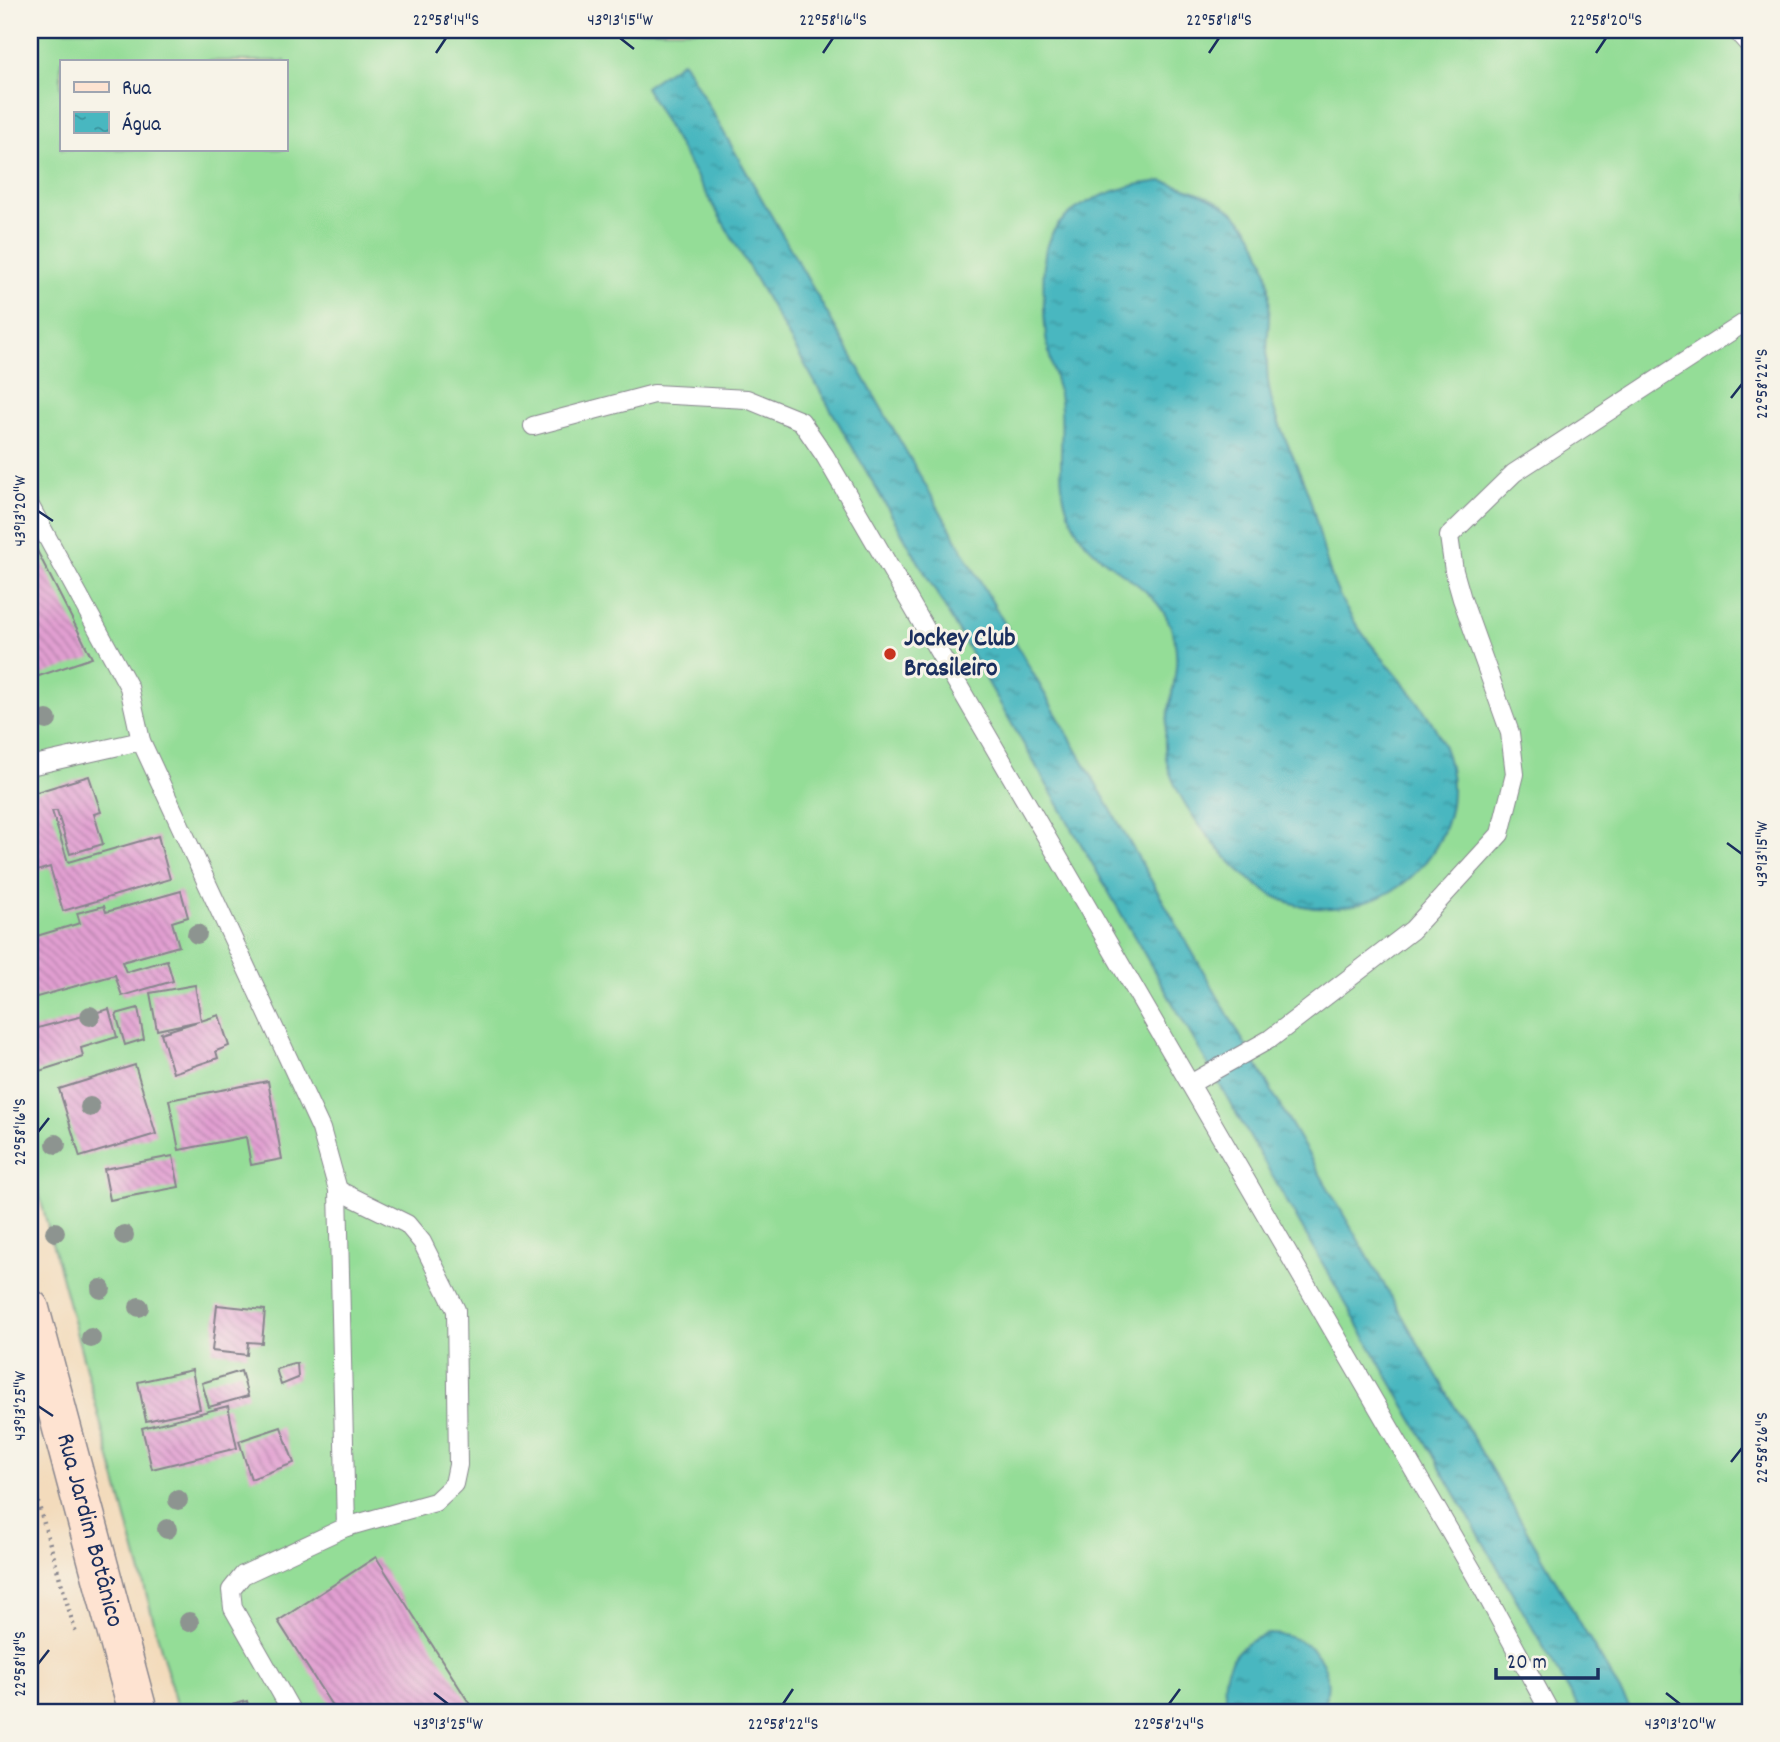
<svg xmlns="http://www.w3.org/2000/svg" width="1780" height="1742" font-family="Dekko,sans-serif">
  <defs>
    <pattern id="water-ripples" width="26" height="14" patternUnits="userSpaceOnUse" patternTransform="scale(1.75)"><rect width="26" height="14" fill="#48b7c0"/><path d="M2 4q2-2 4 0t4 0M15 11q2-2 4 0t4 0" fill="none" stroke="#3b959f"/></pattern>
    <pattern id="building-back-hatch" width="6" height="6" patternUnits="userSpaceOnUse" patternTransform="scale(1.75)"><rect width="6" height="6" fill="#e29fd1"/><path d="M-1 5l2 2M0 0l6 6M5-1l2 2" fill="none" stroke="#b682ad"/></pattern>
  </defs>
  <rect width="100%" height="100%" fill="#f7f3e8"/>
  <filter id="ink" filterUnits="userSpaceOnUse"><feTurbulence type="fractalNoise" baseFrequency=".0143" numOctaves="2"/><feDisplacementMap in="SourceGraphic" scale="14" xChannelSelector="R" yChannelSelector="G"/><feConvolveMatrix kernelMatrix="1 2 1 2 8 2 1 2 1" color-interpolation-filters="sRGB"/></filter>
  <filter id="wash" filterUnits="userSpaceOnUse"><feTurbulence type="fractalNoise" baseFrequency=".00686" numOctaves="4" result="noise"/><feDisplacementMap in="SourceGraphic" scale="28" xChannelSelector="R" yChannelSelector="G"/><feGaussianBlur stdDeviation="1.57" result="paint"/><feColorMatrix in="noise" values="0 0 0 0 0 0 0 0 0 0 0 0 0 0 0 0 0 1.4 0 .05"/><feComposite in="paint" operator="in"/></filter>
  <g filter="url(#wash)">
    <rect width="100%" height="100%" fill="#f3dbbc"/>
    <path fill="#94dd97" stroke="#58867a" stroke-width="2" fill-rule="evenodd" d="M30 30H1750V1712H178L30 1160ZM61 61H285V149H61Z"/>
    <g fill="url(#water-ripples)" stroke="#32738f" stroke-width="2">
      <path d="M683 61 1266 1081 1632 1712H1581L645 87Z"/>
      <path d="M1162 181C1196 190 1235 203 1253 236 1283 291 1262 327 1268 381 1273 422 1295 455 1308 493 1320 528 1324 566 1341 599 1375 668 1463 719 1451 804 1447 829 1436 851 1419 869 1385 907 1320 920 1274 896 1234 874 1184 814 1169 770 1152 718 1195 671 1166 616 1147 581 1101 567 1079 534 1052 492 1064 455 1061 409 1059 384 1049 361 1046 337 1044 318 1041 262 1047 245 1060 203 1123 185 1162 181Z"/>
      <path d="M1268 1634C1313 1634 1341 1669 1321 1712H1230C1216 1676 1230 1645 1268 1634Z"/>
    </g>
    <g id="blocks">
      <g fill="url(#building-back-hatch)">
        <path d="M30 537 92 658 30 679Z"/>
        <path d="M89 776 101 812 94 814 103 844 70 854 57 811H52L68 862 158 836 170 879 63 911 50 867 30 873V794Z"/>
        <path d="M181 891 188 917 172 922 179 946 122 962 126 972 167 960 173 981 122 996 115 975 30 999V938L80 923 77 913 104 906 106 912Z"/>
        <path d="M195 985 201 1021 219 1015 229 1046 216 1051 218 1058 173 1073 161 1033 199 1021 157 1030 150 993Z"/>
        <path d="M138 1008 144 1039 125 1045 116 1014Z"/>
        <path d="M109 1009 117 1037 81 1048 83 1057 30 1074V1030Z"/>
        <path d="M135 1065 156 1134 80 1157 59 1089Z"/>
        <path d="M268 1081 282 1159 251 1165 246 1137 179 1150 169 1100Z"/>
        <path d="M173 1156 179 1187 110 1200 104 1169Z"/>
        <path d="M217 1305 265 1310 262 1343 248 1342 247 1355 212 1351Z"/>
        <path d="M297 1363 298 1378 281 1385 276 1369Z"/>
        <path d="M192 1370 200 1409 146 1421 138 1382Z"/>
        <path d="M241 1371 248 1396 209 1407 202 1383Z"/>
        <path d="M228 1406 237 1448 152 1469 142 1428Z"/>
        <path d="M281 1427 294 1463 251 1479 239 1441Z"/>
        <path d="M376 1557 475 1712H336L278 1621Z"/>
        <path d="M247 1701 250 1712H209V1711Z"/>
      </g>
    </g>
  </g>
  <g filter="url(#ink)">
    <use href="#blocks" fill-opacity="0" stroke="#87858d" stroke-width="2"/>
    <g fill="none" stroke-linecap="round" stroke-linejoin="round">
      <g stroke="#87858d" stroke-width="20">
        <g id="service">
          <path d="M1736 30 1750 46"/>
          <path d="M533 426 654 394 747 399 801 421 825 456 1190 1084"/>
          <path d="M30 506 129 687 141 741 321 1129 338 1190 346 1527 243 1575 231 1590 233 1608 292 1712"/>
          <path d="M30 766 141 741"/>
          <path d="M338 1190 407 1224 422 1242 456 1310 458 1465 454 1484 435 1502 346 1527"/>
          <path d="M1550 1712 1482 1587 1190 1084 1270 1039 1412 930 1500 834 1515 774 1510 733 1462 599 1454 571 1449 536 1514 473 1750 319"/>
        </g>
      </g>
      <g stroke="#87858d" stroke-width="41">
        <g id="secondary">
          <path id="s1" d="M30 1309 138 1712"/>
        </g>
      </g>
      <path stroke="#87858d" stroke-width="4.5" stroke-dasharray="2 5" stroke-linecap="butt" d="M30 1475 76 1634"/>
      <use href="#service" stroke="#fff" stroke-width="18"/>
      <use href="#secondary" stroke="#fee3d1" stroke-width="38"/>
    </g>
    <g fill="#8d9490">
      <circle cx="47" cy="720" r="10"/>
      <circle cx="197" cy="934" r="10"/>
      <circle cx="90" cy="1016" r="10"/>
      <circle cx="90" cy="1107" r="10"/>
      <circle cx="56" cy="1144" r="10"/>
      <circle cx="55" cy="1232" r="10"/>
      <circle cx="124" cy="1235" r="10"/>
      <circle cx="101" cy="1289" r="10"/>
      <circle cx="139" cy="1307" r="10"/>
      <circle cx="91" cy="1338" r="10"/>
      <circle cx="178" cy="1500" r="10"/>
      <circle cx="167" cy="1529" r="10"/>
      <circle cx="189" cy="1622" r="10"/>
    </g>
  </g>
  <path fill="none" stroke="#1b2f5e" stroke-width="2.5" d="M620 38 634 49M436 53 446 38M823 53 833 38M1209 53 1219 38M1596 53 1606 38M1731 398 1742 384M38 511 53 521M1727 843 1742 854M38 1132 49 1118M38 1406 53 1416M1731 1462 1742 1448M38 1664 49 1650M434 1693 448 1704M1666 1693 1680 1704M783 1704 793 1689M1169 1704 1180 1689"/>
  <circle fill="#c8321e" stroke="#f7f3e8" stroke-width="2.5" cx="890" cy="654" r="7"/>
  <g text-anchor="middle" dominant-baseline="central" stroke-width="6" stroke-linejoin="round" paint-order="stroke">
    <g font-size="26" font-weight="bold" fill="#1b2f5e" stroke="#f7f3e8" text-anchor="start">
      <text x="904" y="639">Jockey Club<tspan x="904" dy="30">Brasileiro</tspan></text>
    </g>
    <g font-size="26" fill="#1b2f5e" stroke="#f7f3e8">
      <text stroke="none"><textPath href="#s1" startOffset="229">Rua Jardim Botânico</textPath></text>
    </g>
  </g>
  <rect width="1780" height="1742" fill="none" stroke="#f7f3e8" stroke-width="77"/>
  <rect x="60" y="60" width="228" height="91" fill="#f7f3e8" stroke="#9fa5b1" stroke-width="2"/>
  <rect x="74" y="82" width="35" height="10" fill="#fee3d1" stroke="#9fa5b1" stroke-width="2"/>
  <text x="122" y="94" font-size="21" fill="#1b2f5e">Rua</text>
  <rect x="74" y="112" width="35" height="21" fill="url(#water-ripples)" stroke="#9fa5b1" stroke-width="2"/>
  <text x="122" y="130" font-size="21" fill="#1b2f5e">Água</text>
  <path d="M1496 1668v10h102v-10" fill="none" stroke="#1b2f5e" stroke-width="3.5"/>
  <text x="1507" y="1668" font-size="21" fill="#1b2f5e" stroke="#f7f3e8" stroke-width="5" paint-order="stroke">20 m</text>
  <rect x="38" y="38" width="1704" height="1666" fill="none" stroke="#1b2f5e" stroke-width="2.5"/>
  <g font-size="18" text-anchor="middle" fill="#1b2f5e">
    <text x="446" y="25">22°58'14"S</text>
    <text x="620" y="25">43°13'15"W</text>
    <text x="833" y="25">22°58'16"S</text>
    <text x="1219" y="25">22°58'18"S</text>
    <text x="1606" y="25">22°58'20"S</text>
    <text transform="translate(1761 384) rotate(-90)" y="6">22°58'22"S</text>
    <text transform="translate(19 511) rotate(-90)" y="6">43°13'20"W</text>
    <text transform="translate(1761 854) rotate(-90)" y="6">43°13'15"W</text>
    <text transform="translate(19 1132) rotate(-90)" y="6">22°58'16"S</text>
    <text transform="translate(19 1406) rotate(-90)" y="6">43°13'25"W</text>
    <text transform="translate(1761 1448) rotate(-90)" y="6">22°58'26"S</text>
    <text transform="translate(19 1664) rotate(-90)" y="6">22°58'18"S</text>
    <text x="448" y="1729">43°13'25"W</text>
    <text x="783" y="1729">22°58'22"S</text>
    <text x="1169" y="1729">22°58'24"S</text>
    <text x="1680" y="1729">43°13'20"W</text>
  </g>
</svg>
